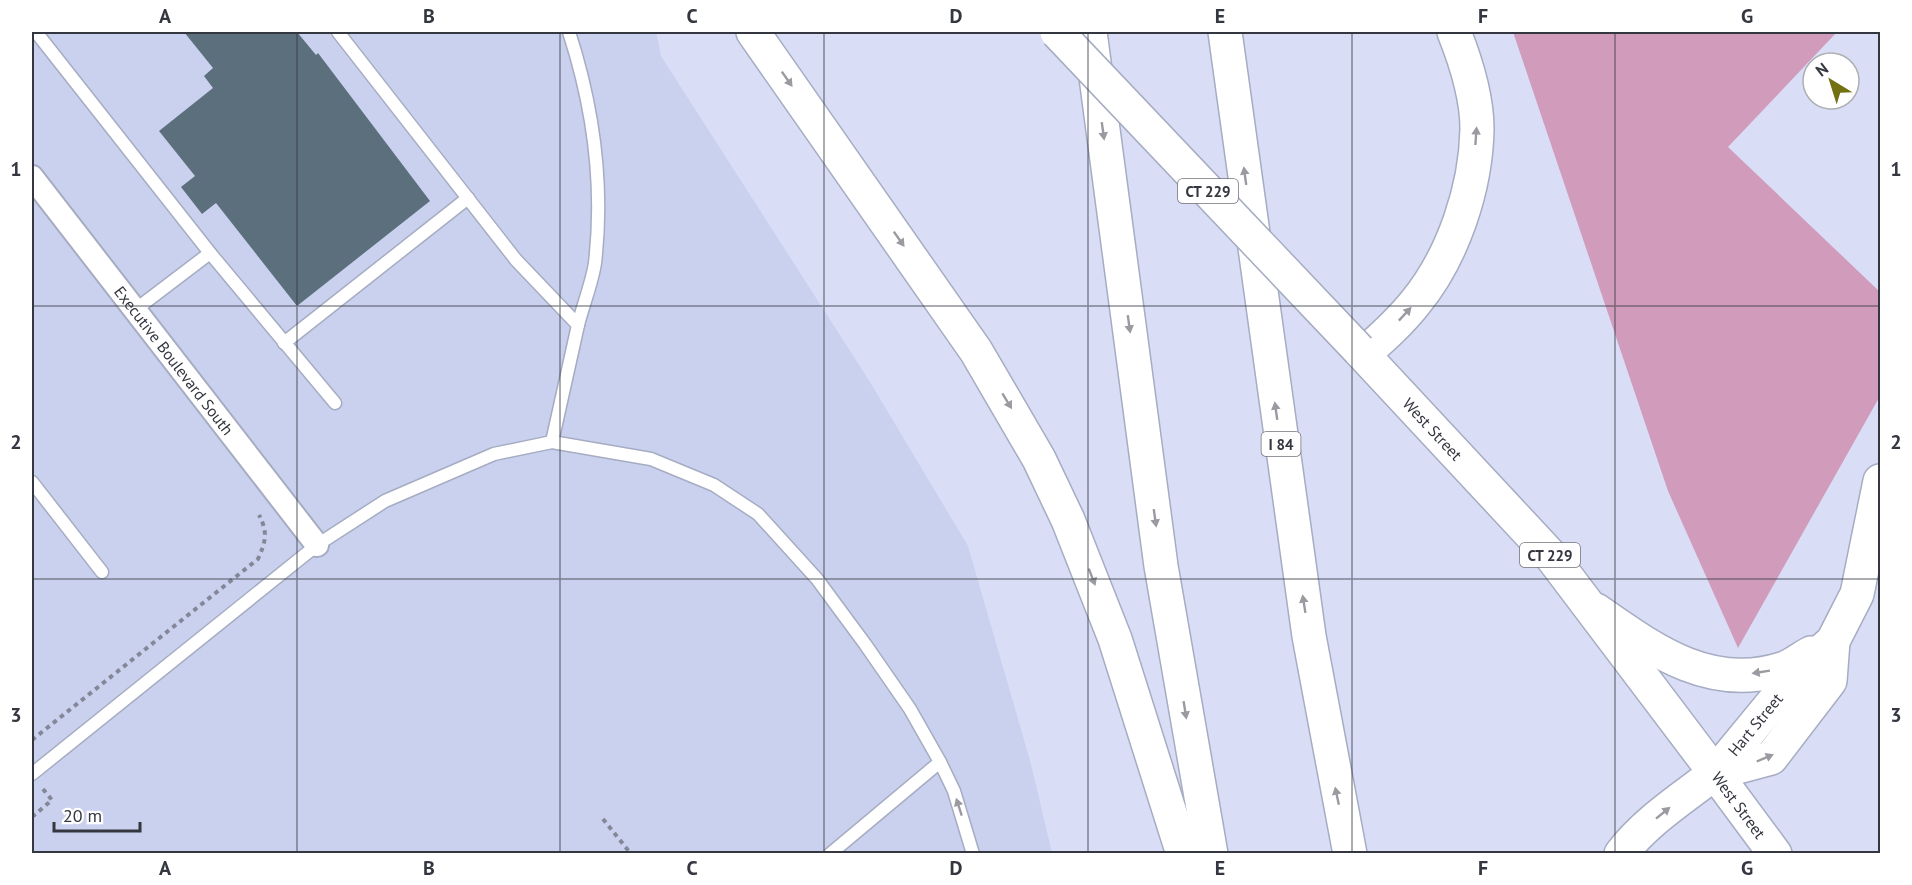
<svg xmlns="http://www.w3.org/2000/svg" width="1912" height="885" font-family="'PT Sans',sans-serif">
  <rect width="100%" height="100%" fill="#d9def6"/>
  <path fill="#cad1ee" d="M32 32H656L661 56 870 382 968 546 1031 764 1052 853H32Z"/>
  <path fill="#d19cbc" d="M1513 32H1837L1728 147 1880 292V396L1738 648 1668 491Z"/>
  <path fill="#5c6f7d" d="M184 32H297L316 55 318 53 430 201 297 306 216 203 202 214 181 187 195 176 159 131 213 88 204 76 213 68Z"/>
  <g fill="none" stroke-linecap="round" stroke-linejoin="round">
    <g stroke="#a6acc2" stroke-width="15">
      <g id="lane">
        <path d="M36 32 210 253"/>
        <path d="M338 32 516 260 578 325 552 442"/>
        <path d="M569 32C593 106 604 185 595 263 592 283 583 305 578 325"/>
        <path d="M135 310 210 253 335 403"/>
        <path d="M284 343 468 198"/>
        <path d="M32 482 102 572"/>
        <path d="M940 762 954 791 973 854"/>
        <path d="M32 774 317 545 385 501 494 454 552 442 651 459 714 485 758 514 817 579 865 644 910 709 940 762 830 854"/>
      </g>
    </g>
    <g stroke="#a6acc2" stroke-width="26">
      <g id="street">
        <path id="s1" d="M32 177 317 545"/>
      </g>
    </g>
    <g stroke="#a6acc2" stroke-width="36">
      <g id="secondary">
        <path d="M1596 610C1652 649 1709 692 1782 669 1792 666 1801 658 1811 653"/>
        <path id="s2" d="M1715 773 1799 671 1833 641 1857 594 1880 481"/>
        <path d="M1715 773 1771 758 1830 681 1833 641"/>
        <path id="s3" d="M1715 773 1775 854"/>
      </g>
    </g>
    <g stroke="#a6acc2" stroke-width="36">
      <g id="primary">
        <path id="s4" d="M1359 350 1551 556 1715 773"/>
      </g>
    </g>
    <g stroke="#a6acc2" stroke-width="36">
      <g id="highway">
        <path d="M753 32 976 351 1039 459 1068 520 1115 639 1183 854"/>
        <path d="M1090 32 1161 566 1211 854"/>
        <path d="M1225 32 1309 636 1350 854"/>
        <path d="M1364 354C1382 338 1400 322 1415 303 1453 257 1476 188 1477 129 1477 96 1466 62 1454 32"/>
        <path d="M1621 854C1646 821 1683 798 1715 773"/>
      </g>
    </g>
    <g stroke="#848798" stroke-width="4" stroke-dasharray="4.5 4.5" stroke-linecap="butt">
      <path d="M32 740 258 559C266 541 268 532 259 515"/>
      <path d="M32 817 52 800 43 789"/>
      <path d="M603 819 631 854"/>
    </g>
    <use href="#lane" stroke="#fff" stroke-width="12"/>
    <use href="#street" stroke="#fff" stroke-width="22"/>
    <use href="#secondary" stroke="#fff" stroke-width="33"/>
    <use href="#primary" stroke="#fff" stroke-width="33"/>
    <use href="#highway" stroke="#fff" stroke-width="33"/>
    <g stroke="#a6acc2" stroke-width="36" stroke-linecap="butt">
      <path id="primary-bridge" d="M1057 32 1359 350"/>
    </g>
    <use href="#primary-bridge" stroke="#fff" stroke-width="33"/>
  </g>
  <defs><path id="oneway-solid" d="M-6-.8H1V-3.2L6.5 0L1 3.2V.8H-6Z" transform="scale(1.5)"/></defs>
  <g fill="#9a9ba0">
    <use href="#oneway-solid" transform="translate(787 79) rotate(55)"/>
    <use href="#oneway-solid" transform="translate(1103 131) rotate(82)"/>
    <use href="#oneway-solid" transform="translate(1476 136) rotate(-86)"/>
    <use href="#oneway-solid" transform="translate(1245 176) rotate(-98)"/>
    <use href="#oneway-solid" transform="translate(899 239) rotate(55)"/>
    <use href="#oneway-solid" transform="translate(1405 314) rotate(-47)"/>
    <use href="#oneway-solid" transform="translate(1129 324) rotate(82)"/>
    <use href="#oneway-solid" transform="translate(1007 401) rotate(59)"/>
    <use href="#oneway-solid" transform="translate(1276 411) rotate(-98)"/>
    <use href="#oneway-solid" transform="translate(1155 518) rotate(82)"/>
    <use href="#oneway-solid" transform="translate(1092 577) rotate(69)"/>
    <use href="#oneway-solid" transform="translate(1304 604) rotate(-99)"/>
    <use href="#oneway-solid" transform="translate(1761 672) rotate(171)"/>
    <use href="#oneway-solid" transform="translate(1185 710) rotate(81)"/>
    <use href="#oneway-solid" transform="translate(1765 758) rotate(-23)"/>
    <use href="#oneway-solid" transform="translate(1337 796) rotate(-102)"/>
    <use href="#oneway-solid" transform="translate(959 807) rotate(-108)"/>
    <use href="#oneway-solid" transform="translate(1663 813) rotate(-39)"/>
  </g>
  <path fill="none" stroke="#353740" stroke-width="1.5" stroke-opacity="0.55" d="M297 32V854M560 32V854M824 32V854M1088 32V854M1352 32V854M1615 32V854M32 306H1880M32 579H1880"/>
  <g text-anchor="middle" dominant-baseline="central" stroke-width="6" stroke-linejoin="round" paint-order="stroke">
    <g fill="#fff" stroke="#727379" stroke-width="1.5">
      <rect x="1178" y="179" width="60" height="24" rx="4.5"/>
      <rect x="1261.5" y="432" width="39" height="24" rx="4.5"/>
      <rect x="1520" y="543" width="60" height="24" rx="4.5"/>
    </g>
    <g font-size="15" font-weight="bold" fill="#353740">
      <text x="1208" y="191">CT 229</text>
      <text x="1281" y="444">I 84</text>
      <text x="1550" y="555">CT 229</text>
    </g>
    <g font-size="16" fill="#353740" stroke="#fff">
      <text stroke="none"><textPath href="#s1" startOffset="232">Executive Boulevard South</textPath></text>
      <text stroke="none"><textPath href="#s4" startOffset="108">West Street</textPath></text>
      <text stroke="none"><textPath href="#s2" startOffset="63">Hart Street</textPath></text>
      <text stroke="none"><textPath href="#s3" startOffset="40">West Street</textPath></text>
    </g>
  </g>
  <rect width="1912" height="885" fill="none" stroke="#ffffff" stroke-width="66"/>
  <g transform="translate(1831 81) rotate(322)"><circle r="28" fill="#ffffff" stroke="#aeafb3" stroke-width="1.5"/>
  <path d="M0-4.5L10 22L0 15L-10 22Z" fill="#737012"/>
  <text y="-9" font-size="16" font-weight="bold" text-anchor="middle" fill="#353740">N</text>
  </g>
  <path d="M54 822v9h86v-9" fill="none" stroke="#353740" stroke-width="3"/>
  <text x="63" y="822" font-size="18" fill="#353740" stroke="#ffffff" stroke-width="4.5" paint-order="stroke">20 m</text>
  <rect x="33" y="33" width="1846" height="819" fill="none" stroke="#353740" stroke-width="2"/>
  <g font-size="20" text-anchor="middle" font-weight="bold" fill="#353740">
    <text x="165" y="23">A</text>
    <text x="429" y="23">B</text>
    <text x="692" y="23">C</text>
    <text x="956" y="23">D</text>
    <text x="1220" y="23">E</text>
    <text x="1483" y="23">F</text>
    <text x="1747" y="23">G</text>
    <text x="16" y="176">1</text>
    <text x="1896" y="176">1</text>
    <text x="16" y="449">2</text>
    <text x="1896" y="449">2</text>
    <text x="16" y="722">3</text>
    <text x="1896" y="722">3</text>
    <text x="165" y="875">A</text>
    <text x="429" y="875">B</text>
    <text x="692" y="875">C</text>
    <text x="956" y="875">D</text>
    <text x="1220" y="875">E</text>
    <text x="1483" y="875">F</text>
    <text x="1747" y="875">G</text>
  </g>
</svg>
